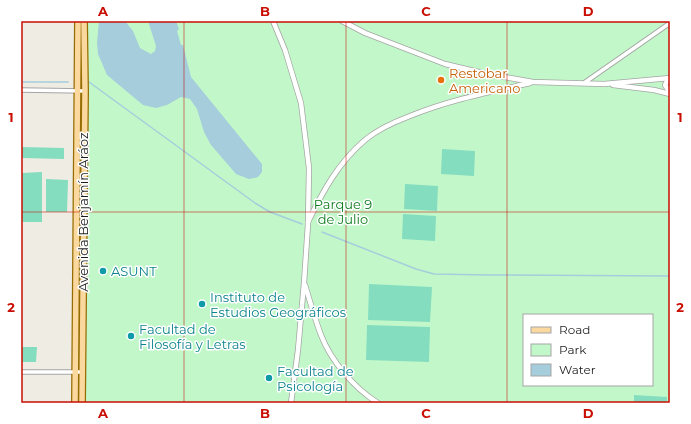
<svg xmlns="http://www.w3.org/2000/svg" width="691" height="424" font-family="Montserrat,sans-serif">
  <rect width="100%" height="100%" fill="#efece4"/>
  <path fill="#c2f8c9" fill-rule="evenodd" d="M88 21H670V403H85ZM524 315H652V385H524Z"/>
  <g fill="#84ddbf">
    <path d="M21 147 64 148V159L21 158Z"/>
    <path d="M442 149 475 151 474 176 441 174Z"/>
    <path d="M42 172V222H21V173Z"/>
    <path d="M46 179 68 180 67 212H46Z"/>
    <path d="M405 184 438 186 437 211 404 209Z"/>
    <path d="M403 214 436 216 435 241 402 239Z"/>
    <path d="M369 284 432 287 430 322 368 320Z"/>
    <path d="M367 325 430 327 429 362 366 360Z"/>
    <path d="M21 347H37L36 362H21Z"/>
    <path d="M634 395 667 397V403H634Z"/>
  </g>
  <path fill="#a5cddc" d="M99 21H125L133 31 140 48 151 54 155 51 156 46 148 21H176L179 29 177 31 181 45H183L191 77 262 164V172L258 177 249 179 236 174 211 145 204 132 197 109 190 99 181 97 167 105 156 108 143 105 107 75 98 54 97 43Z"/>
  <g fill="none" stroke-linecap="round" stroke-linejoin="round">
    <g stroke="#a5cddc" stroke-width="1.5">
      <path d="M21 82H68"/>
      <path d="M89 82 255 203 270 212 302 224"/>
      <path d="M322 232 416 269 434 274 488 275 670 276"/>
    </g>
    <g stroke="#a5a5a5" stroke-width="5.5">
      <g id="minor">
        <path d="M584 83 670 23"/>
        <path d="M21 90 85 91"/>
        <path d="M21 372H82"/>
      </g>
    </g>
    <g stroke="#a5a5a5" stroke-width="6">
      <g id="tertiary">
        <path d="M273 21 285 50 301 103 309 168 308 224 304 283 298 350 291 403"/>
        <path d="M342 21 365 33 445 64 487 74 533 82 604 84 670 78"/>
        <path d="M670 78 667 81 665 85 670 93"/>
        <path d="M613 85 654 90 670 94"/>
        <path d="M308 222C323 191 338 163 365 140 378 129 394 122 410 116 449 100 490 92 530 83"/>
        <path d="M305 285C310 302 315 319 321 335 331 361 354 388 378 403"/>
      </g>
    </g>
    <g stroke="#966d03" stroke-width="8">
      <g id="primary">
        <path d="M75 403 78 21"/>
        <path d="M82 403 85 91 84 21"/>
      </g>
    </g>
    <use href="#minor" stroke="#fff" stroke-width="3.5"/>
    <use href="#tertiary" stroke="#fff" stroke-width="4.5"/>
    <use href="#primary" stroke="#fad89e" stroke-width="5.5"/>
  </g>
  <path fill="none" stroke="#c90e03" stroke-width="1" stroke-opacity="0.55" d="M184 21V403M346 21V403M507 21V403M21 212H670"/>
  <circle fill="#e8710a" stroke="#fff" stroke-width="1.5" cx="441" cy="80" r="4"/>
  <g fill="#0f9aa8" stroke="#fff" stroke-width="1.5">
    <circle cx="103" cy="271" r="4"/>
    <circle cx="202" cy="304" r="4"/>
    <circle cx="131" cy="336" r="4"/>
    <circle cx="269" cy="378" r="4"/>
  </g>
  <g text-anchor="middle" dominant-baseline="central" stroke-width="3" stroke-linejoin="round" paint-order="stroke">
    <g font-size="13" fill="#c56008" stroke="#fff" text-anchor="start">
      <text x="449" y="73">Restobar<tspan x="449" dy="15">Americano</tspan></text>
    </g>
    <g font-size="13" fill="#0d7b1d" stroke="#fff">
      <text x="343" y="204">Parque 9<tspan x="343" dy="15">de Julio</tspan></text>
    </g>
    <g font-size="13" fill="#1e1e1e" stroke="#fff">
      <text transform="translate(83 212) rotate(-90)">Avenida Benjamín Aráoz</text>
    </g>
    <g font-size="13" fill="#0d838f" stroke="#fff" text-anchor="start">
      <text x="111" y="271">ASUNT</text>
      <text x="210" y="297">Instituto de<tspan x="210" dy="15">Estudios Geográficos</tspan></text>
      <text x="139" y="329">Facultad de<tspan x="139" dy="15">Filosofía y Letras</tspan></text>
      <text x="277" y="371">Facultad de<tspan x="277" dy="15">Psicología</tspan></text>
    </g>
  </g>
  <rect width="691" height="424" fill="none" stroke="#ffffff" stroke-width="44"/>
  <rect x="523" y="314" width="130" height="72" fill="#ffffff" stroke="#a5a5a5"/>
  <rect x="531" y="327" width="20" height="6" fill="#fad89e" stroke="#a5a5a5"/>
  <text x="559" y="334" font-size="12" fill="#1e1e1e">Road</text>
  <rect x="531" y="344" width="20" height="12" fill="#c2f8c9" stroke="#a5a5a5"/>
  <text x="559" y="354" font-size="12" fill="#1e1e1e">Park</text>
  <rect x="531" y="364" width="20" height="12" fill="#a5cddc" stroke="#a5a5a5"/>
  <text x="559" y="374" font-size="12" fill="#1e1e1e">Water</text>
  <rect x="22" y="22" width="647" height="380" fill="none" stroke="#c90e03" stroke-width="1.5"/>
  <g font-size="13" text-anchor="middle" font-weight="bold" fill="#c90e03">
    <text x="103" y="16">A</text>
    <text x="265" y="16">B</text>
    <text x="426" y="16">C</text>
    <text x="588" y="16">D</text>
    <text x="11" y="122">1</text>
    <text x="680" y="122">1</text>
    <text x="11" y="312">2</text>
    <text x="680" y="312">2</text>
    <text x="103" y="418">A</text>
    <text x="265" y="418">B</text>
    <text x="426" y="418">C</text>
    <text x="588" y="418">D</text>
  </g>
</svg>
